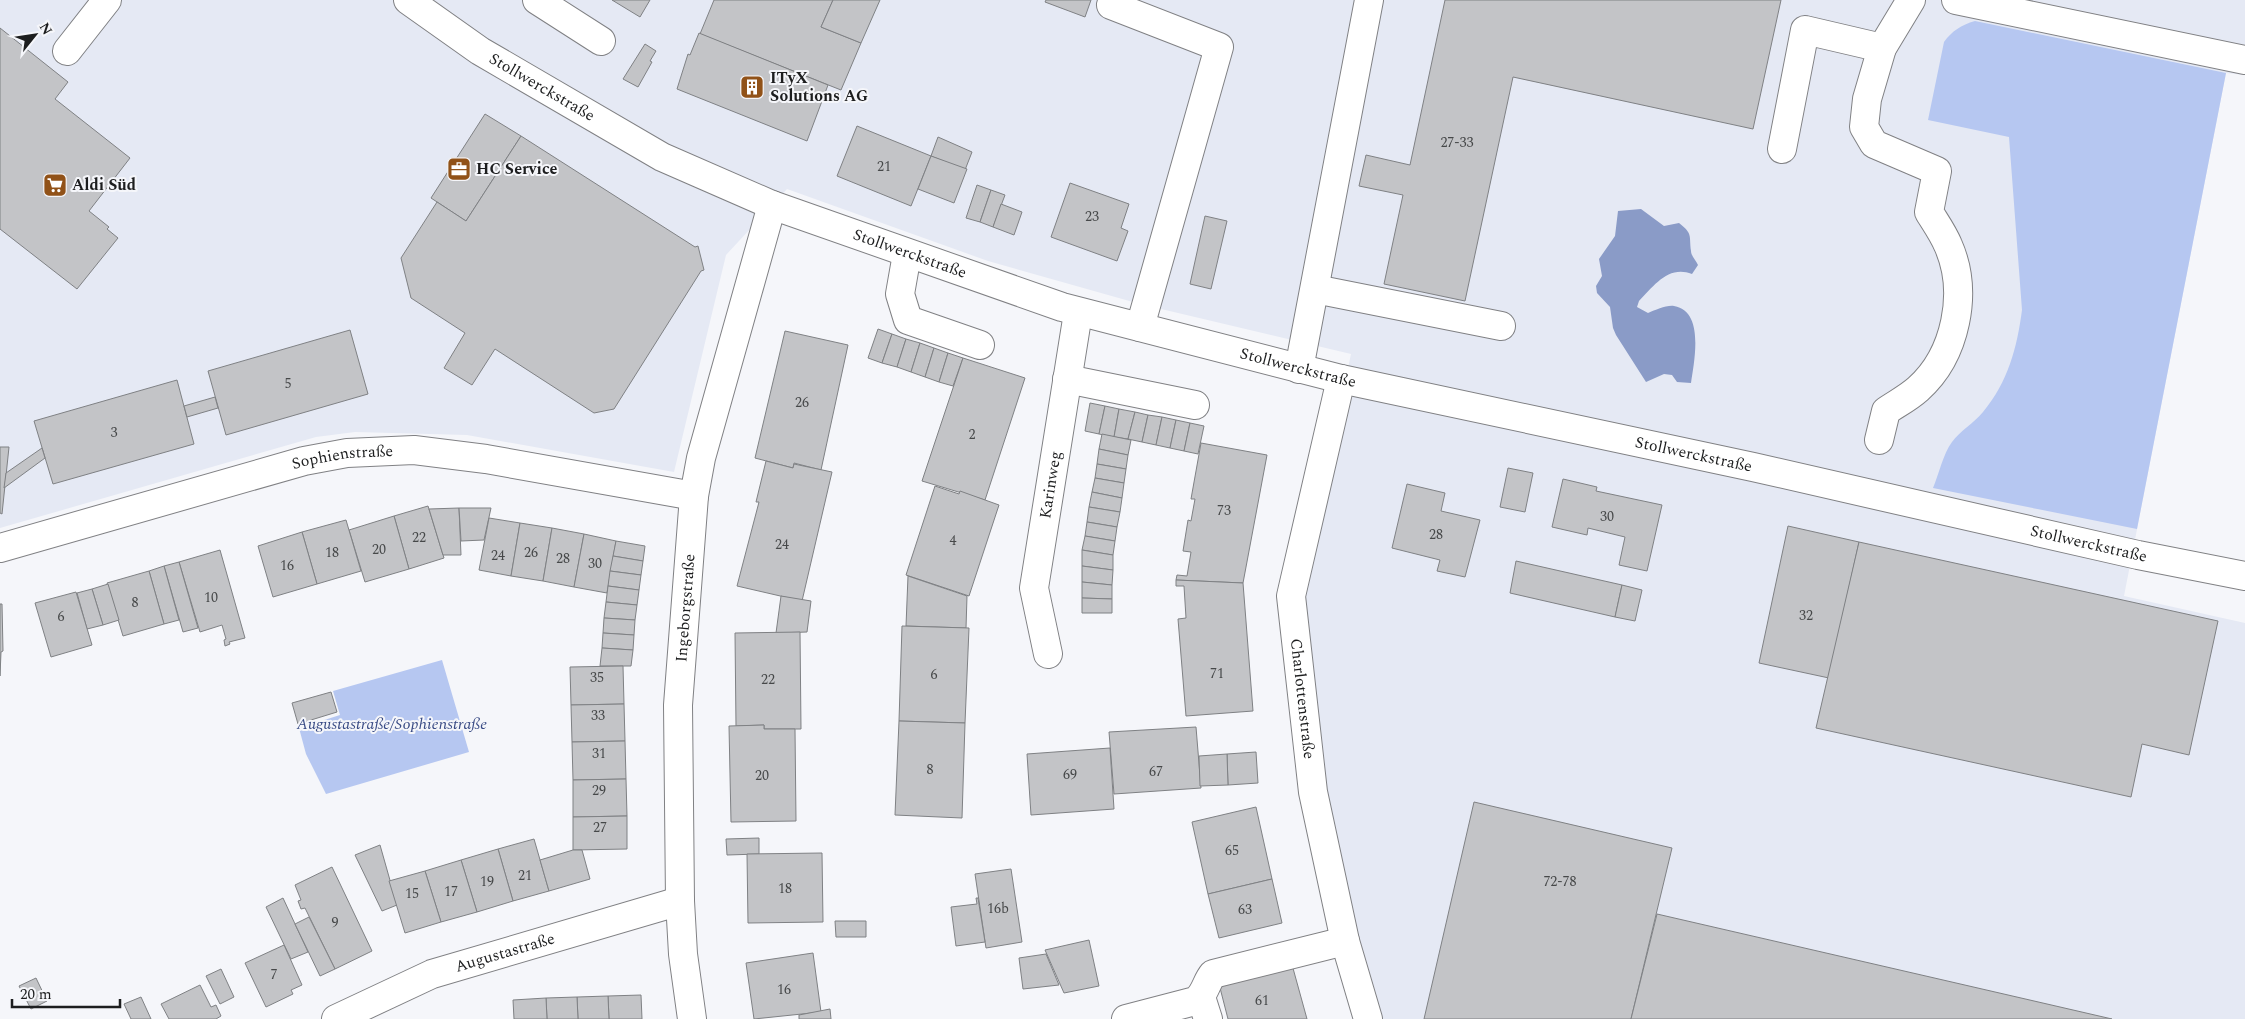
<svg xmlns="http://www.w3.org/2000/svg" width="2245" height="1019" font-family="Spectral,serif">
  <rect width="100%" height="100%" fill="#f5f6fa"/>
  <path fill="#e5e9f4" d="M0 0H2245V75L2226 73 2124 596 2245 623V1019H1378L1339 877 1299 600 1351 354 1140 304 988 261 787 189 726 255 674 472 467 435 355 432 316 437 0 528Z"/>
  <g fill="#b6c7f1">
    <path d="M1975 21 2226 73 2137 529 1933 488C1939 474 1943 454 1952 442 1960 431 1974 423 1983 412 2008 382 2017 348 2022 310L2009 137 1928 120 1944 42C1952 31 1961 25 1975 21Z"/>
    <path d="M442 660 469 752 326 794 306 754 299 728 340 715 333 691Z"/>
  </g>
  <path fill="#8a9bc7" d="M1641 209 1664 226 1679 223C1693 234 1689 235 1691 251 1691 256 1696 260 1698 265L1692 274C1668 265 1654 286 1639 301L1637 307 1648 313C1656 310 1666 305 1674 306 1705 311 1694 362 1691 383L1677 382 1672 375 1664 374 1646 382 1616 335 1613 328 1610 307 1597 293 1596 286 1602 276 1599 259 1615 236 1618 211Z"/>
  <g fill="#c3c4c7" stroke="#7f8184">
    <path d="M612 0H650L640 17Z"/>
    <path d="M714 0H833L821 27 861 43 841 90 700 34Z"/>
    <path d="M833 0H880L861 43 821 27Z"/>
    <path d="M1046 0H1091L1085 17 1045 2Z"/>
    <path d="M1445 0H1781L1753 129 1513 77 1465 301 1384 284 1403 195 1359 186 1366 155 1410 165Z"/>
    <path d="M0 28 68 82 55 99 130 158 89 211 109 227 107 229 118 238 77 289 0 229Z"/>
    <path d="M699 33 828 85 807 141 677 89 688 54 690 55Z"/>
    <path d="M645 44 656 51 650 61 652 62 638 87 623 79Z"/>
    <path d="M485 114 521 136 466 221 431 198Z"/>
    <path d="M857 126 931 156 911 206 837 176Z"/>
    <path d="M521 136 695 247 698 246 704 270 701 271 614 409 594 413 495 349 472 385 444 368 465 333 411 298 401 258 437 202 466 221Z"/>
    <path d="M938 137 972 152 965 170 931 156Z"/>
    <path d="M931 156 967 169 954 203 918 189Z"/>
    <path d="M1070 183 1129 204 1121 228 1128 231 1117 261 1051 237Z"/>
    <path d="M977 185 991 190 980 222 966 218Z"/>
    <path d="M991 190 1005 195 993 227 980 222Z"/>
    <path d="M1001 204 1022 212 1014 235 993 227Z"/>
    <path d="M1205 216 1227 221 1211 289 1190 284Z"/>
    <path d="M878 329 892 334 882 363 868 358Z"/>
    <path d="M350 330 368 394 226 435 208 371Z"/>
    <path d="M785 331 848 345 821 470 794 463 793 468 755 458Z"/>
    <path d="M892 334 906 339 897 367 882 363Z"/>
    <path d="M906 339 920 343 911 372 897 367Z"/>
    <path d="M920 343 934 348 925 377 911 372Z"/>
    <path d="M934 348 948 353 939 382 925 377Z"/>
    <path d="M948 353 963 358 953 386 939 382Z"/>
    <path d="M963 358 1025 378 985 500 922 481Z"/>
    <path d="M177 380 194 444 53 484 34 421Z"/>
    <path d="M215 397 218 408 187 417 184 406Z"/>
    <path d="M1090 403 1105 406 1099 434 1085 431Z"/>
    <path d="M1105 406 1119 409 1114 437 1099 434Z"/>
    <path d="M1119 409 1135 412 1128 439 1114 437Z"/>
    <path d="M1135 412 1148 415 1142 442 1128 439Z"/>
    <path d="M1148 415 1162 417 1156 445 1142 442Z"/>
    <path d="M1162 417 1176 420 1170 448 1156 445Z"/>
    <path d="M1176 420 1190 423 1184 451 1170 448Z"/>
    <path d="M1190 423 1204 426 1198 454 1184 451Z"/>
    <path d="M1102 434 1131 440 1128 455 1099 449Z"/>
    <path d="M1201 443 1267 455 1243 583 1176 580 1177 575 1187 576 1191 552 1183 551 1188 520 1191 521 1195 499H1191Z"/>
    <path d="M0 447H9L2 514 0 513Z"/>
    <path d="M42 448 45 458 4 488 6 473Z"/>
    <path d="M1099 449 1128 455 1126 469 1097 464Z"/>
    <path d="M766 461 793 468 794 464 832 472 802 601 737 586 759 502H756Z"/>
    <path d="M1097 464 1126 469 1124 483 1095 478Z"/>
    <path d="M1508 468 1533 473 1525 512 1500 507Z"/>
    <path d="M1095 478 1124 483 1122 498 1092 492Z"/>
    <path d="M1563 479 1597 487 1596 491 1662 505 1647 571 1619 565 1625 537 1588 528 1587 535 1552 527Z"/>
    <path d="M1407 484 1445 493 1441 511 1480 520 1465 577 1437 571 1440 560 1392 548Z"/>
    <path d="M935 486 959 494 960 491 999 505 969 596 906 575Z"/>
    <path d="M1092 492 1122 498 1120 512 1089 507Z"/>
    <path d="M428 506 444 558 409 569 394 516Z"/>
    <path d="M1089 507 1120 512 1117 527 1087 522Z"/>
    <path d="M459 508 461 555H443L429 509Z"/>
    <path d="M459 508H491L484 540 461 541Z"/>
    <path d="M394 516 409 569 365 582 349 530Z"/>
    <path d="M489 518 520 523 511 576 479 570Z"/>
    <path d="M346 520 361 571 317 584 302 532Z"/>
    <path d="M1087 522 1117 527 1115 541 1085 536Z"/>
    <path d="M520 523 552 528 543 581 511 576Z"/>
    <path d="M1788 526 1859 542 1829 678 1759 663Z"/>
    <path d="M552 528 584 534 574 587 543 581Z"/>
    <path d="M302 532 317 584 273 597 258 546Z"/>
    <path d="M584 534 616 541 607 593 574 587Z"/>
    <path d="M1085 536 1115 541 1113 555 1082 550Z"/>
    <path d="M616 541 645 546 643 561 613 556Z"/>
    <path d="M1859 542 2218 621 2189 755 2142 744 2131 797 1816 728Z"/>
    <path d="M220 550 245 638 229 642 230 644 225 646 224 640 226 639 222 625 200 632 179 562Z"/>
    <path d="M1082 550 1113 555V570L1082 566Z"/>
    <path d="M613 556 643 561 641 575 610 571Z"/>
    <path d="M1516 561 1622 585 1615 617 1510 593Z"/>
    <path d="M179 562 198 628 183 632 164 566Z"/>
    <path d="M164 566 179 620 164 624 149 571Z"/>
    <path d="M1082 566 1113 570 1112 585 1082 582Z"/>
    <path d="M149 571 164 624 123 636 107 583Z"/>
    <path d="M610 571 641 575 639 590 608 586Z"/>
    <path d="M908 576 967 596 966 628 906 626Z"/>
    <path d="M1176 580 1243 583 1253 711 1186 716 1178 619 1186 618 1184 586H1176Z"/>
    <path d="M1082 582 1112 585V599L1082 598Z"/>
    <path d="M108 584 119 620 103 625 92 589Z"/>
    <path d="M1622 585 1642 590 1635 621 1615 617Z"/>
    <path d="M608 586 639 590 637 605 606 602Z"/>
    <path d="M92 589 103 625 87 629 77 593Z"/>
    <path d="M76 592 92 645 51 657 35 603Z"/>
    <path d="M781 596 811 601 807 632 776 633Z"/>
    <path d="M1082 598 1112 599V613H1082Z"/>
    <path d="M606 602 637 605 635 620 604 618Z"/>
    <path d="M0 604H2L3 651 1 652 0 676Z"/>
    <path d="M604 618 635 620 634 635 603 633Z"/>
    <path d="M902 626 969 628 965 723 899 721Z"/>
    <path d="M800 632 801 729H764V725L736 726 735 633Z"/>
    <path d="M603 633 634 635 633 650 602 648Z"/>
    <path d="M602 648 633 650 631 666H600Z"/>
    <path d="M623 666 624 704 571 705 570 667Z"/>
    <path d="M331 692 337 712 298 724 292 703Z"/>
    <path d="M624 704 625 741 572 742 571 705Z"/>
    <path d="M899 721 965 723 962 818 895 815Z"/>
    <path d="M764 725V729H795L796 821 731 822 729 726Z"/>
    <path d="M1196 727 1201 788 1114 794 1109 732Z"/>
    <path d="M625 741 626 779 573 780 572 742Z"/>
    <path d="M1110 748 1114 809 1031 815 1027 754Z"/>
    <path d="M1256 752 1258 783 1228 785 1227 754Z"/>
    <path d="M1227 754 1228 785 1200 786 1199 756Z"/>
    <path d="M626 779 627 816 573 817V780Z"/>
    <path d="M1474 802 1672 848 1631 1019H1424Z"/>
    <path d="M1256 807 1272 879 1208 894 1192 822Z"/>
    <path d="M627 816V849L573 850V817Z"/>
    <path d="M759 838V854L727 855 726 839Z"/>
    <path d="M534 839 549 891 513 901 498 849Z"/>
    <path d="M380 845 397 905 382 911 355 855Z"/>
    <path d="M498 849 513 901 477 912 461 860Z"/>
    <path d="M573 850H582L590 879 549 891 540 860Z"/>
    <path d="M822 853 823 922 748 923 747 854Z"/>
    <path d="M461 860 477 912 441 922 425 871Z"/>
    <path d="M332 867 372 951 335 969 305 908 301 909 298 901 301 900 295 885Z"/>
    <path d="M1011 869 1022 942 986 948 975 874Z"/>
    <path d="M425 871 441 922 405 933 389 881Z"/>
    <path d="M1272 879 1282 923 1219 938 1208 894Z"/>
    <path d="M283 898 308 952 291 959 266 907Z"/>
    <path d="M976 898H978L985 942 956 946 951 907 977 904Z"/>
    <path d="M1657 914 2112 1019H1631Z"/>
    <path d="M309 917 335 969 320 976 295 924Z"/>
    <path d="M835 921H866V937H836Z"/>
    <path d="M1089 940 1099 986 1064 993 1045 950Z"/>
    <path d="M284 945 302 985 291 990 293 994 266 1007 245 963Z"/>
    <path d="M813 953 821 1012 754 1019 746 963Z"/>
    <path d="M1046 954 1059 985 1023 989 1019 958Z"/>
    <path d="M1291 961 1307 1019H1228L1218 980Z"/>
    <path d="M221 969 234 997 220 1004 206 976Z"/>
    <path d="M36 978 47 1001 31 1009 19 986Z"/>
    <path d="M200 985 211 1007 216 1005 221 1016 216 1019H169L161 1004Z"/>
    <path d="M641 995 642 1019H609L608 996Z"/>
    <path d="M608 996 609 1019H578L577 997Z"/>
    <path d="M141 997 151 1019H131L124 1004Z"/>
    <path d="M577 997 578 1019H547L546 998Z"/>
    <path d="M546 998 547 1019H514L513 1000Z"/>
    <path d="M830 1009 831 1019H799V1015Z"/>
  </g>
  <g fill="none" stroke-linecap="round" stroke-linejoin="round">
    <g stroke="#808184" stroke-width="30">
      <g id="minor">
        <path id="s1" d="M408 0 480 51 662 157 772 205 1062 307 1341 379 1753 467 2138 555 2245 576"/>
        <path d="M537 0 601 41"/>
        <path d="M1956 0 2245 60"/>
        <path d="M1111 5 1219 47 1140 327"/>
        <path d="M67 51 107 0"/>
        <path d="M1782 149 1805 30 1882 48"/>
        <path d="M907 254 900 294 908 320 980 345"/>
        <path d="M1315 289 1501 326"/>
        <path d="M1299 369 1369 0"/>
        <path d="M1067 379 1195 405"/>
        <path id="s2" d="M1341 379 1291 596 1313 792 1345 941 1368 1019"/>
        <path d="M1879 440 1886 411C1896 404 1908 398 1918 389 1956 355 1969 292 1948 245 1943 233 1935 222 1929 212L1937 171 1874 144 1864 127 1867 99 1882 48 1911 0"/>
        <path id="s3" d="M0 548 304 461 347 453 414 450 486 459 694 496"/>
        <path id="s4" d="M1048 654 1034 588 1078 313"/>
        <path d="M1201 997 1208 1019"/>
        <path id="s5" d="M336 1019 432 974 680 901"/>
        <path id="s6" d="M692 1019 683 954 680 901 678 705 694 496 701 458 772 205"/>
        <path d="M1126 1019 1195 1001C1205 995 1206 982 1213 974L1345 941"/>
      </g>
    </g>
    <use href="#minor" stroke="#fff" stroke-width="28"/>
  </g>
  <defs>
    <g id="building-square" transform="scale(1.25)"><rect x="-9" y="-9" width="18" height="18" rx="4" fill="#915218" stroke="#f5f6fa"/><path d="M-4-6H4V6H1V3H-1V6H-4ZM-2.5-4.3h1.7v1.8h-1.7ZM.8-4.3h1.7v1.8H.8ZM-2.5-1h1.7V.8h-1.7ZM.8-1h1.7V.8H.8Z" fill="#fff"/></g>
    <g id="office-square" transform="scale(1.25)"><rect x="-9" y="-9" width="18" height="18" rx="4" fill="#915218" stroke="#f5f6fa"/><path d="M-6-3h4V-5.5h4V-3h4V5H-6ZM-1-4.5V-3h2v-1.5ZM-6 0V1H6V0Z" fill="#fff"/></g>
    <g id="supermarket-square" transform="scale(1.25)"><rect x="-9" y="-9" width="18" height="18" rx="4" fill="#915218" stroke="#f5f6fa"/><path d="M-6-5.5h2.5l.6 2H6L4.5 2H-2.5L-4.4-4H-6ZM-1.5 3.2a1.3 1.3 0 1 0 .1 0ZM3 3.2a1.3 1.3 0 1 0 .1 0Z" fill="#fff"/></g>
  </defs>
  <g fill-rule="evenodd">
    <use href="#building-square" x="752" y="87"/>
    <use href="#office-square" x="459" y="169"/>
    <use href="#supermarket-square" x="55" y="185"/>
  </g>
  <g text-anchor="middle" dominant-baseline="central" stroke-width="4" stroke-linejoin="round" paint-order="stroke">
    <g font-size="14" fill="#464849">
      <text x="1457" y="142">27-33</text>
      <text x="884" y="166">21</text>
      <text x="1092" y="216">23</text>
      <text x="288" y="383">5</text>
      <text x="802" y="402">26</text>
      <text x="114" y="432">3</text>
      <text x="972" y="434">2</text>
      <text x="1224" y="510">73</text>
      <text x="1607" y="516">30</text>
      <text x="1436" y="534">28</text>
      <text x="419" y="537">22</text>
      <text x="953" y="540">4</text>
      <text x="782" y="544">24</text>
      <text x="379" y="549">20</text>
      <text x="332" y="552">18</text>
      <text x="531" y="552">26</text>
      <text x="498" y="555">24</text>
      <text x="563" y="558">28</text>
      <text x="595" y="563">30</text>
      <text x="287" y="565">16</text>
      <text x="211" y="597">10</text>
      <text x="135" y="602">8</text>
      <text x="1806" y="615">32</text>
      <text x="61" y="616">6</text>
      <text x="1217" y="673">71</text>
      <text x="934" y="674">6</text>
      <text x="597" y="677">35</text>
      <text x="768" y="679">22</text>
      <text x="598" y="715">33</text>
      <text x="599" y="753">31</text>
      <text x="930" y="769">8</text>
      <text x="1156" y="771">67</text>
      <text x="1070" y="774">69</text>
      <text x="762" y="775">20</text>
      <text x="599" y="790">29</text>
      <text x="600" y="827">27</text>
      <text x="1232" y="850">65</text>
      <text x="525" y="875">21</text>
      <text x="487" y="881">19</text>
      <text x="1560" y="881">72-78</text>
      <text x="785" y="888">18</text>
      <text x="451" y="891">17</text>
      <text x="412" y="893">15</text>
      <text x="998" y="908">16b</text>
      <text x="1245" y="909">63</text>
      <text x="335" y="922">9</text>
      <text x="274" y="974">7</text>
      <text x="784" y="989">16</text>
      <text x="1262" y="1000">61</text>
    </g>
    <g font-size="16" font-weight="bold" fill="#1d1e1f" stroke="#f5f6fa" text-anchor="start">
      <text x="770" y="78">ITyX<tspan x="770" dy="18">Solutions AG</tspan></text>
      <text x="476" y="169">HC Service</text>
      <text x="72" y="185">Aldi Süd</text>
    </g>
    <g font-size="16" fill="#1d1e1f" stroke="#f5f6fa">
      <text stroke="none"><textPath href="#s1" startOffset="160">Stollwerckstraße</textPath></text>
      <text stroke="none"><textPath href="#s1" startOffset="565">Stollwerckstraße</textPath></text>
      <text stroke="none"><textPath href="#s1" startOffset="970">Stollwerckstraße</textPath></text>
      <text stroke="none"><textPath href="#s1" startOffset="1375">Stollwerckstraße</textPath></text>
      <text stroke="none"><textPath href="#s3" startOffset="355">Sophienstraße</textPath></text>
      <text stroke="none"><textPath href="#s4" startOffset="172">Karinweg</textPath></text>
      <text stroke="none"><textPath href="#s1" startOffset="1780">Stollwerckstraße</textPath></text>
      <text stroke="none"><textPath href="#s6" startOffset="412">Ingeborgstraße</textPath></text>
      <text stroke="none"><textPath href="#s2" startOffset="326">Charlottenstraße</textPath></text>
      <text stroke="none"><textPath href="#s5" startOffset="182">Augustastraße</textPath></text>
    </g>
    <g font-size="16" font-style="italic" fill="#394b85" stroke="#f5f6fa">
      <text x="392" y="724">Augustastraße/Sophienstraße</text>
    </g>
  </g>
  <g transform="translate(35 35) rotate(60)" stroke="#f5f6fa" stroke-width="4" paint-order="stroke">
  <path d="M0-4L9 19L0 12L-9 19Z" fill="#1d1e1f"/>
  <text y="-8" font-size="14" font-weight="bold" text-anchor="middle" fill="#1d1e1f">N</text>
  </g>
  <path d="M12 999v8h108v-8" fill="none" stroke="#1d1e1f" stroke-width="2.5"/>
  <text x="20" y="999" font-size="15" fill="#1d1e1f" stroke="#f5f6fa" stroke-width="4" paint-order="stroke">20 m</text>
</svg>
